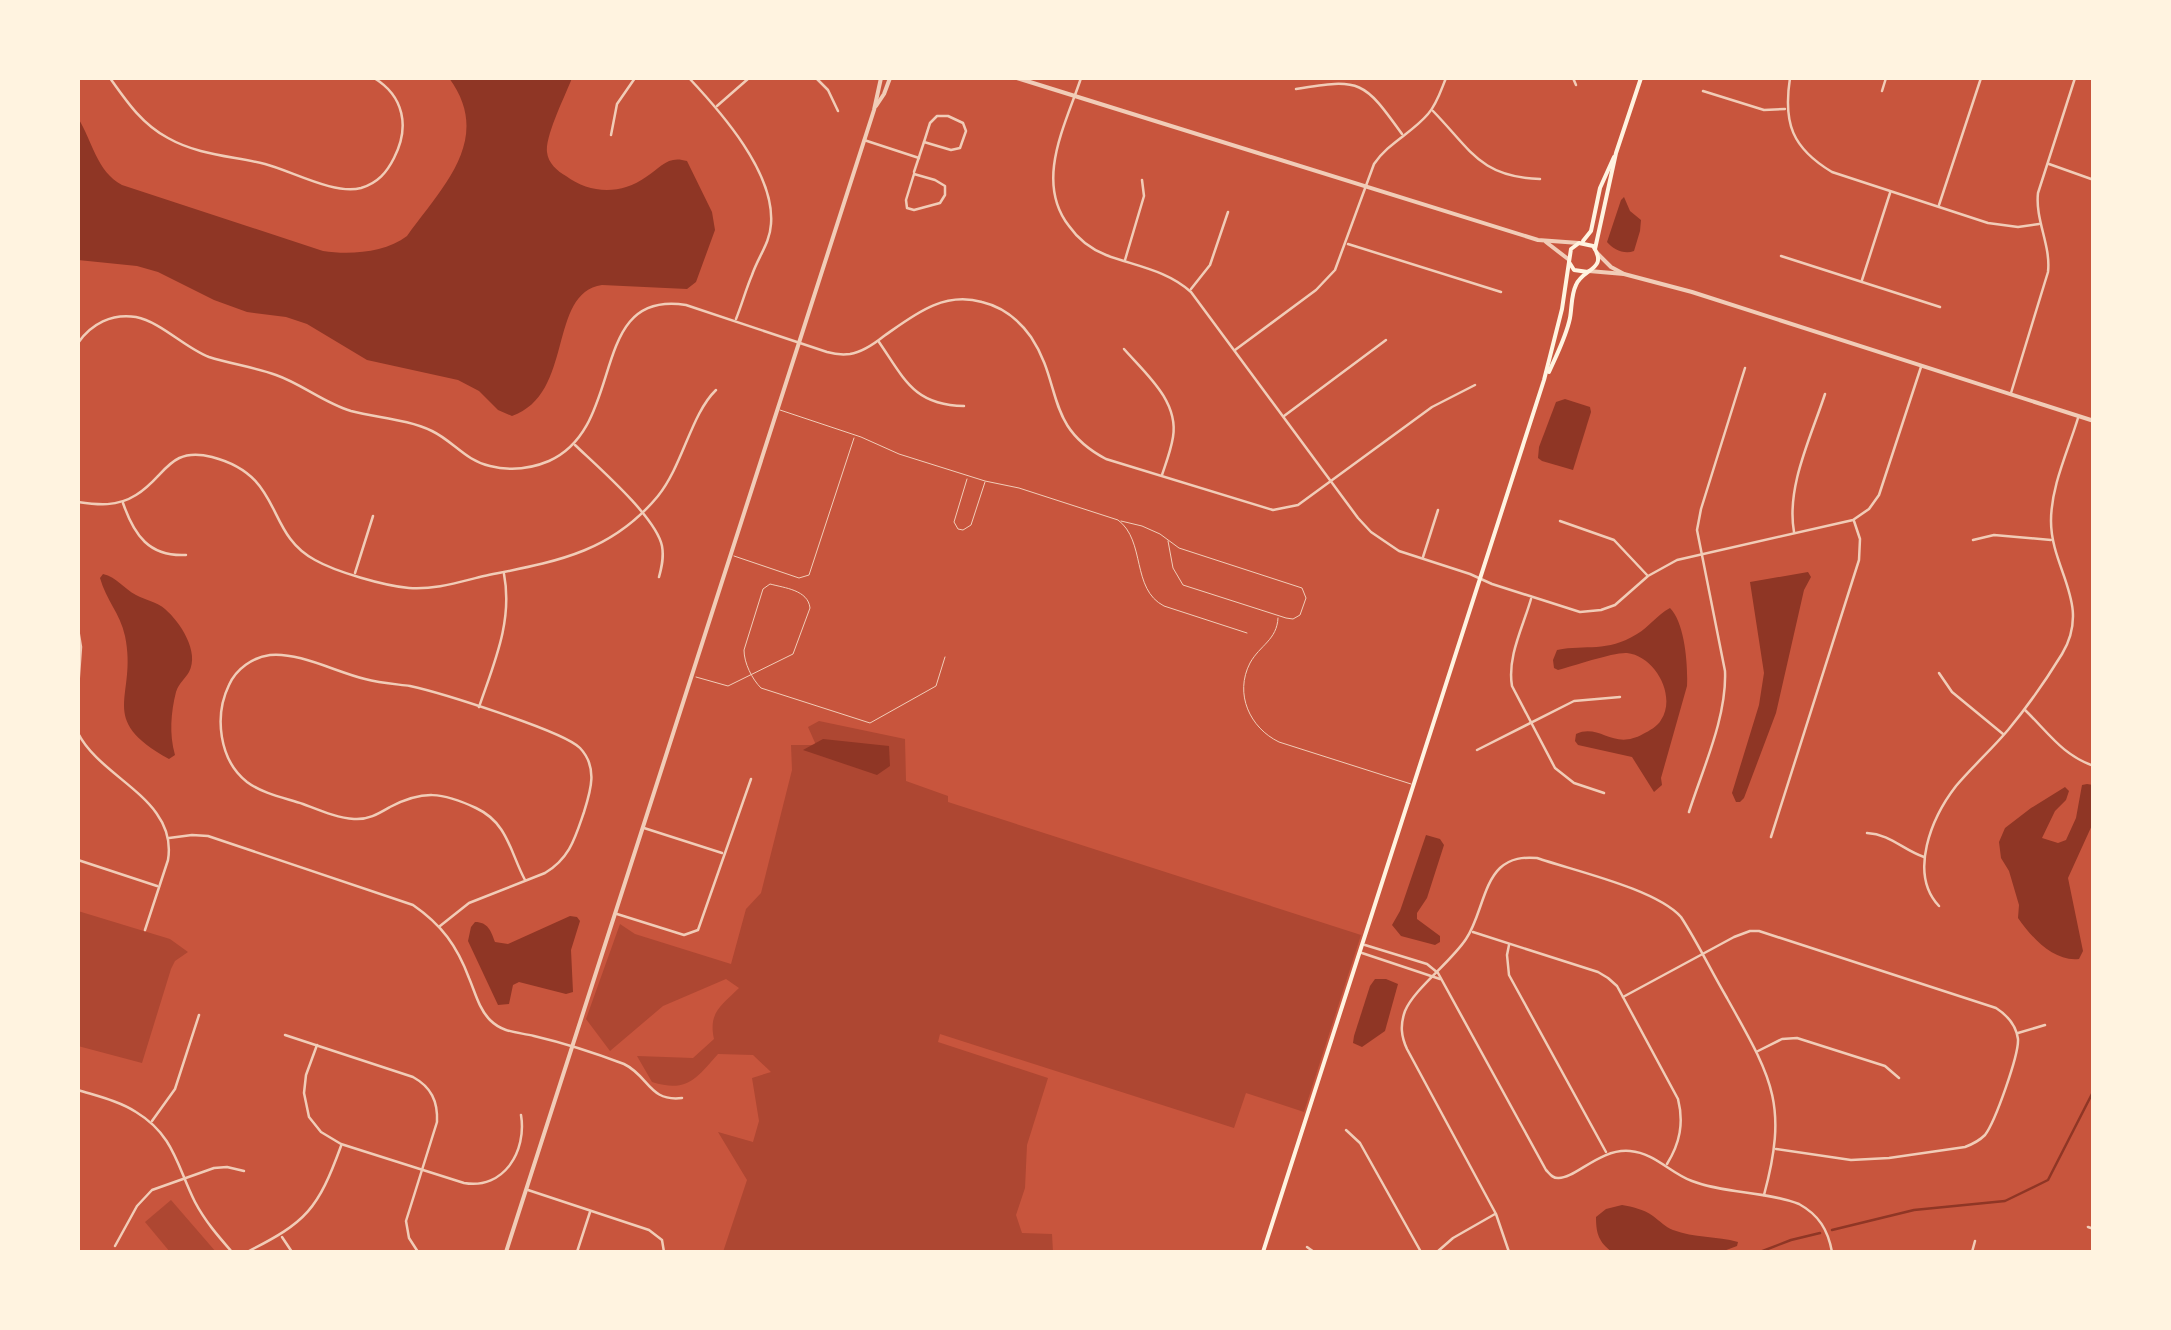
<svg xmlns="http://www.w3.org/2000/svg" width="2171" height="1330" font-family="'PT Sans Narrow',sans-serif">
  <rect width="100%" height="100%" fill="#c8553d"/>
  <g fill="#ae4732">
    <path d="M819 721 905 739 906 781 948 796V802L1361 935 1304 1112 1246 1093 1234 1128 940 1034 938 1042 1048 1078 1027 1145 1025 1188 1016 1215 1022 1233 1052 1234 1053 1252H723L747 1180 718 1132 753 1142 759 1121 752 1078 771 1072 753 1055 718 1054C696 1079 687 1093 652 1082L637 1056 693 1058 714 1039C708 1012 722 1005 739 988L726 979 663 1006 610 1051 586 1019 620 924 635 934 731 964 746 909 761 893 792 770 791 745H816L808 727Z"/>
    <path d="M78 911 170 939 188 952 175 961 171 969 142 1063 78 1046Z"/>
    <path d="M171 1200 216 1252H170L145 1222Z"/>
  </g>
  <g fill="#8f3625">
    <path d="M449 78H572C566 94 545 136 547 152 548 163 557 171 566 176 590 194 621 195 646 177 661 167 668 155 687 161L712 212 715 230 696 282 687 289 602 285C547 293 575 394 512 416L498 410 479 391 458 380 367 360 307 324 286 317 247 312 214 300 158 272 137 266 78 260V118C92 140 97 172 122 185L323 251C349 255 385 253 407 236 442 187 494 139 449 78Z"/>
    <path d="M1624 197 1630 211 1641 220 1640 231 1634 251C1624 255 1613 249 1607 242L1621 200Z"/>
    <path d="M1565 399 1590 407 1591 412 1573 470 1542 461 1538 458 1539 447 1556 402Z"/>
    <path d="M1808 572 1811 577 1804 590 1776 713 1744 798 1740 802H1736L1732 793 1759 705 1764 673 1750 582Z"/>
    <path d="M103 574C117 577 124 589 136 595 145 600 157 602 165 609 180 622 200 652 189 672 185 679 179 683 176 692 171 712 169 734 175 755L169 759C95 718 138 698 125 636 120 613 106 600 100 578Z"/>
    <path d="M1670 608C1685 623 1688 665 1687 686L1661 778 1662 785 1654 792 1632 757 1578 745 1575 741 1576 734C1600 723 1613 751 1643 734 1649 731 1658 726 1661 720 1677 696 1655 656 1627 653 1614 652 1573 666 1558 670L1554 668 1553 660 1557 650C1587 644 1606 653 1637 634 1649 627 1657 615 1670 608Z"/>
    <path d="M823 739 889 746 890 766 877 775 803 750Z"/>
    <path d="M2087 784 2093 785V823L2068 878 2083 951 2079 959C2054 962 2032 938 2018 918L2019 905 2009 871 2001 858 1999 842 2005 828 2031 808 2065 787 2069 791 2066 800 2055 811 2042 838 2058 843 2066 840 2076 818 2082 785Z"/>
    <path d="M1426 835 1440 839 1444 845 1427 898 1417 913V919L1440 936V942L1435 945 1401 936 1392 925 1400 911Z"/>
    <path d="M570 916 577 917 580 921 571 950 573 992 566 994 519 982 513 985 509 1004 498 1005 468 941 471 927 475 922C488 922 491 931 495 942L508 944Z"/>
    <path d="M1375 979H1386L1398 984 1385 1031 1362 1047 1353 1043 1354 1036 1370 986Z"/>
    <path d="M1622 1205C1633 1207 1643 1209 1653 1216 1660 1221 1665 1227 1673 1230 1694 1238 1717 1236 1738 1242L1737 1246 1721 1252H1612C1599 1242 1596 1234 1596 1217L1606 1209Z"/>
  </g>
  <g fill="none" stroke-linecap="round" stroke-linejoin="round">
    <g stroke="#8f3625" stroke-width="2.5">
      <path d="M1832 1230 1914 1210 2005 1201 2048 1180 2094 1090"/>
      <path d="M1760 1252 1791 1240 1820 1233"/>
    </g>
    <g stroke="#f1ccb7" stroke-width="1">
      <path d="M780 410 861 437 899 454 985 481 1019 488 1118 520C1146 541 1131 589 1164 606L1247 633"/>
      <path d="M967 479 954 522 958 529 963 530 971 525 985 482"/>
      <path d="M1121 521 1142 526 1160 534 1179 548 1302 588 1306 598 1300 615 1293 619 1286 618 1183 585 1173 568 1168 541"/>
      <path d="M734 556 799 578 809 575 854 438"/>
      <path d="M1278 618C1277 640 1260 645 1250 663 1234 694 1250 728 1279 742L1411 784"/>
      <path d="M696 677 728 686 793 654 810 608C808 590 785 588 770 584L763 589 744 650C744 663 752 679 761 688L870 723 936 686 945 657"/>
    </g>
    <g stroke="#f1ccb7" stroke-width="2.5">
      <path d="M110 78C127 102 142 124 168 138 198 155 232 156 265 164 292 171 334 195 361 188 378 183 387 172 394 158 410 127 404 96 374 78"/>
      <path d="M689 78C721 112 775 173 771 224 770 243 758 257 752 275 746 289 742 304 736 319"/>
      <path d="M816 78 828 90 838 111"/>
      <path d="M1081 78C1066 124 1034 181 1069 226 1078 239 1091 249 1106 255 1135 266 1167 270 1191 292L1358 518 1371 532 1399 551 1470 574 1492 584 1580 612 1601 610 1615 605 1648 576 1677 560 1853 520 1869 509 1879 495 1921 367"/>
      <path d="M1573 78 1576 85"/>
      <path d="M1790 78C1783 123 1792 148 1832 172L1988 223 2018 227 2039 224"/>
      <path d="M1296 89C1361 78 1364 81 1402 134"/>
      <path d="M1703 91 1764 110 1785 109"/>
      <path d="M1882 91 1886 78"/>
      <path d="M717 106 749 78"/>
      <path d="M1433 111C1471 150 1480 177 1540 179"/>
      <path d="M937 116H948L963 123 966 131 960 148 951 150 924 142 930 123Z"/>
      <path d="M611 135 617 104 635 78"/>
      <path d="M864 140 919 158"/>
      <path d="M2049 164 2094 180"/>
      <path d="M914 172 924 142"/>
      <path d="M914 174 935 180 945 186V195L940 203 914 210 907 208 906 200Z"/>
      <path d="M1939 205 1981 78"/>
      <path d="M1348 244 1501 292"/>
      <path d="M1781 256 1940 307"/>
      <path d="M1125 260 1144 196 1142 180"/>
      <path d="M1862 280 1890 193"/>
      <path d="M1191 289 1210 265 1228 212"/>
      <path d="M879 342C905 380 914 405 964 406"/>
      <path d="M78 343C91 324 112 313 136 317 161 322 185 348 209 357 231 364 254 367 276 375 302 384 324 403 351 411 377 418 407 419 432 431 453 441 466 461 490 466 510 471 530 469 549 461 628 426 586 289 686 305L827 352C834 354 842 355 850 354 863 352 874 344 884 336 914 315 943 291 982 302 1003 307 1019 320 1031 337 1063 385 1044 426 1106 459L1273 510 1298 505 1432 407 1475 385"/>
      <path d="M1124 349C1145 373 1179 401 1173 437 1171 450 1166 463 1162 475"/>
      <path d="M1235 350 1316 290 1335 270 1374 164C1388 143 1412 133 1428 114 1437 104 1441 90 1446 78"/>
      <path d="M2011 393 2048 272C2051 245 2035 220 2038 193L2075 78"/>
      <path d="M1284 416 1386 340"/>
      <path d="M575 445C598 467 656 517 662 546 664 557 662 566 659 577"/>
      <path d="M78 502C98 505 117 507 136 495 166 477 168 446 212 457 285 476 264 533 315 560 336 572 385 586 409 588 434 590 459 582 484 576 553 562 610 554 658 496 683 465 691 414 716 390"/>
      <path d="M123 503C134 535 149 557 186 555"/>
      <path d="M1560 521 1614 540 1647 575"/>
      <path d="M1794 532C1786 487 1811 437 1825 394"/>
      <path d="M1973 540 1994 535 2051 540"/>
      <path d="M1423 557 1438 510"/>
      <path d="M355 573 373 516"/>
      <path d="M1531 599C1523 627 1507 657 1512 686L1555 768 1574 783 1604 793"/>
      <path d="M78 629 81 647 78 689"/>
      <path d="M1939 673 1952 692 2003 734"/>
      <path d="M479 707C494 663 513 621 504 574"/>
      <path d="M2025 710C2048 732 2062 755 2094 766"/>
      <path d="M78 733C101 779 178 799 168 860L145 930"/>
      <path d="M1477 750 1574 701 1620 697"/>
      <path d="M1689 812C1703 768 1727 717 1725 671L1697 530 1701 509 1745 368"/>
      <path d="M644 828 722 853"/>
      <path d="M1867 833C1890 834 1903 850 1924 857"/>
      <path d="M1771 837 1859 560 1860 539 1854 521"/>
      <path d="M169 838 192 835 208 836 413 905C442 925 457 946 469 978 475 992 479 1009 490 1020 503 1033 518 1032 534 1036 564 1043 595 1053 624 1064 649 1076 649 1102 682 1098"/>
      <path d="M78 860 157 886"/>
      <path d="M1939 906C1908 873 1932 817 1956 786 1973 766 1992 749 2008 730 2028 706 2046 680 2062 654 2092 604 2051 570 2051 521 2051 486 2068 451 2078 418"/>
      <path d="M617 914 684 935 698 930 751 779"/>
      <path d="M440 926 469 903 545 873C570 858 575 838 584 812 591 790 598 767 580 748 564 731 438 692 410 686 395 684 380 683 365 679 336 672 299 652 270 655 253 657 236 669 229 685 214 716 219 760 247 782 263 794 285 798 303 804 319 810 337 818 354 819 368 820 378 814 390 807 423 790 442 792 476 808 508 823 510 852 525 880"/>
      <path d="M1473 932 1598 972 1608 978 1617 986 1623 997 1678 1099C1684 1123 1680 1143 1667 1164"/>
      <path d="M1365 945 1427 964 1438 973 1546 1170C1550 1174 1552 1178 1558 1178 1575 1179 1600 1148 1630 1151 1655 1153 1670 1173 1692 1181 1726 1194 1765 1191 1799 1204 1819 1215 1828 1230 1832 1252"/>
      <path d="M1509 945 1507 955 1509 975 1606 1152"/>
      <path d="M1362 953 1440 979"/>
      <path d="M1623 997 1734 937 1750 931H1759L1996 1008C2007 1015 2016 1025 2018 1039 2019 1055 1995 1122 1985 1135 1979 1141 1973 1144 1965 1147L1889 1158 1851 1160 1776 1149"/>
      <path d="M2018 1033 2045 1025"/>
      <path d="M285 1035 413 1077C431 1087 438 1101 437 1122L406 1221 409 1238 418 1252"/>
      <path d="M317 1045 306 1075 304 1093 309 1117 321 1132 341 1144 464 1183C504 1190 527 1151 521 1115"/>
      <path d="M1758 1051 1782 1039 1797 1038 1885 1066 1899 1078"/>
      <path d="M78 1090C97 1096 119 1101 136 1112 174 1135 177 1166 195 1202 205 1221 218 1236 232 1252"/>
      <path d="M152 1121 175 1089 199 1015"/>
      <path d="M1346 1130 1360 1143 1421 1252"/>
      <path d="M528 1190 649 1230 662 1240 664 1252"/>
      <path d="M2088 1227 2094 1229"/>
      <path d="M282 1237 292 1252"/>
      <path d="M115 1246 137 1206 152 1190 214 1168 227 1167 244 1171"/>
      <path d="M1307 1247 1314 1252"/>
      <path d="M247 1252C307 1222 318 1209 341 1146"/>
      <path d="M577 1252 590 1212"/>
      <path d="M1437 1252 1453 1238 1495 1214"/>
      <path d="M1509 1252 1496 1214 1407 1049C1401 1036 1400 1025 1405 1011 1414 989 1451 962 1466 939 1480 919 1483 884 1500 868 1511 858 1523 857 1537 858 1575 871 1656 889 1681 917 1698 943 1711 971 1727 998 1771 1077 1789 1103 1764 1195"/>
      <path d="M1972 1252 1975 1241"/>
    </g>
    <g stroke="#f1ccb7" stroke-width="4">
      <path d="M1017 78 1538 240 1579 243"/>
      <path d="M876 106 884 94 890 78"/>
      <path d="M1546 242 1568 259"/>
      <path d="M1597 253 1611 267 1624 274 1692 292 2094 421"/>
      <path d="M1589 271 1624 274"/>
      <path d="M506 1252 874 110 881 78"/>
    </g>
    <g stroke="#fff3e0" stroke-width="4">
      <path d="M1583 241 1591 231 1600 188 1614 157"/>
      <path d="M1595 249 1616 153 1641 78"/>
      <path d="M1549 372C1557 354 1566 337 1570 318 1572 307 1571 295 1576 285 1583 268 1609 270 1593 246L1579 243 1571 249 1569 262 1574 270 1588 272"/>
      <path d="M1263 1252 1544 380 1562 309 1569 262"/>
    </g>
  </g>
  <rect width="2171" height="1330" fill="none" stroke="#fff3e0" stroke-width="160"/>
</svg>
